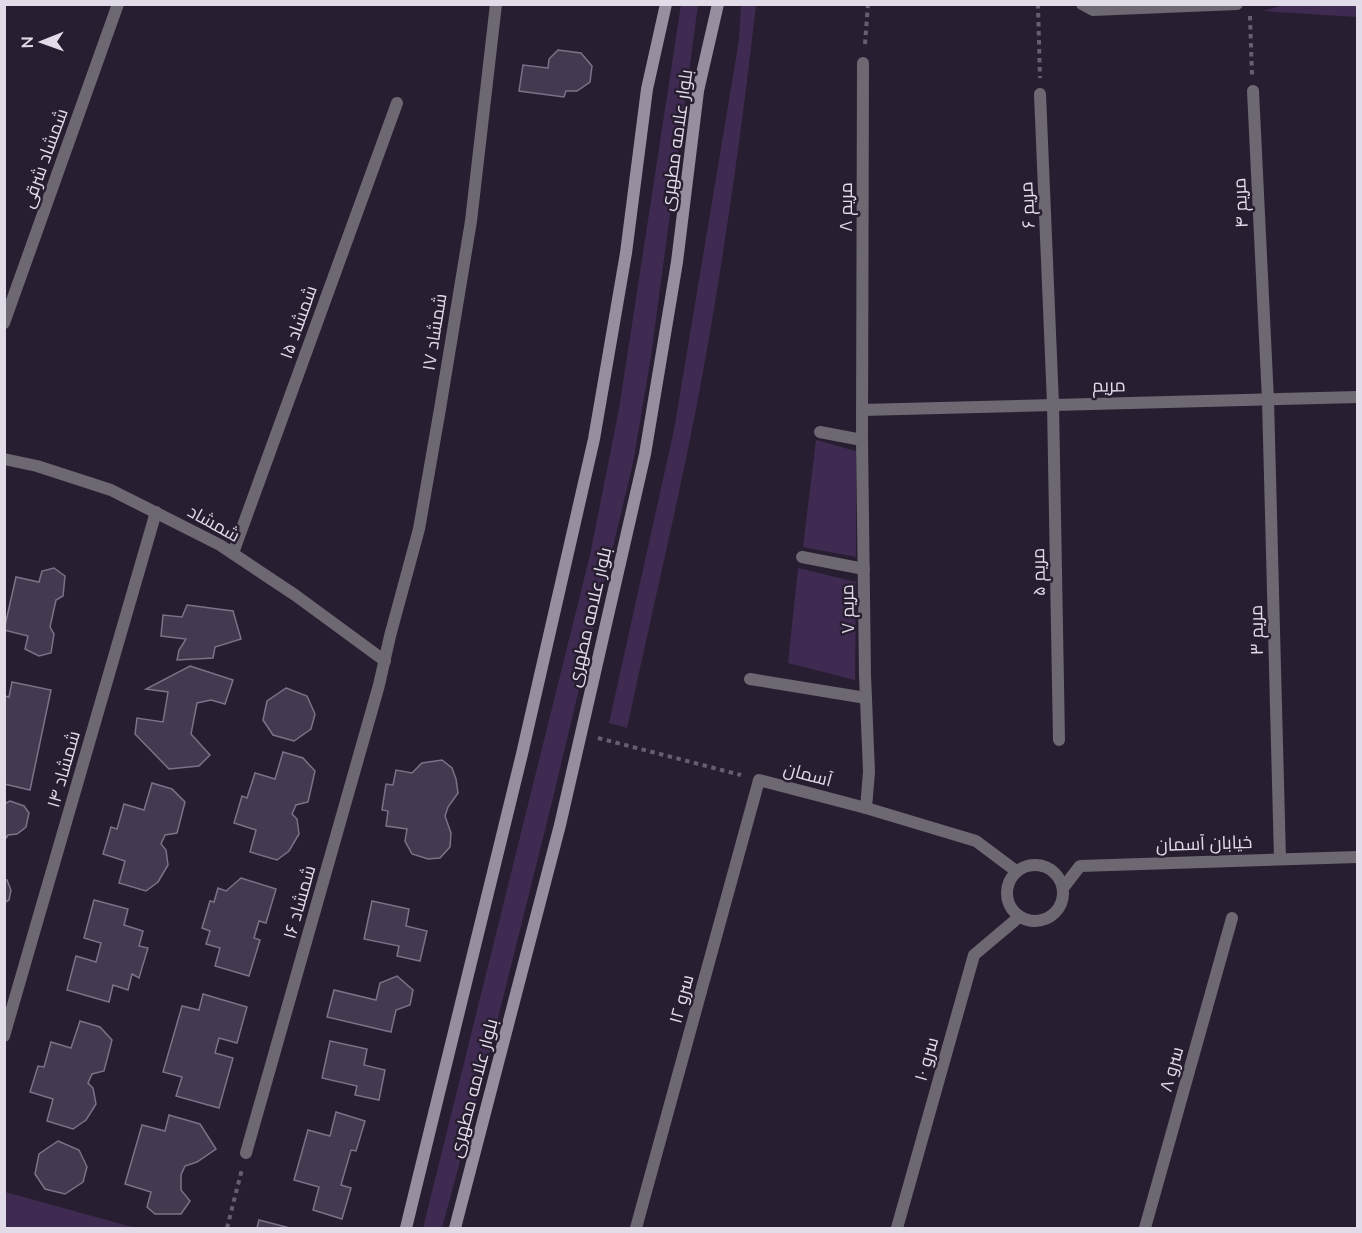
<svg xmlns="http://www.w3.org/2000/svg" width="1362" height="1233" font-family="Mulish,Cairo,sans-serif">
  <rect width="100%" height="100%" fill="#281e31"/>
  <g fill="#3f2b51">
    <path d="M681 5H698L651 356 633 463 552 802 490 1050 442 1228H423L590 555 619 409Z"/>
    <path d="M741 5H756C741 138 722 272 697 404 676 512 650 620 627 728L609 723 674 430 739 40Z"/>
    <path d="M1283 5H1357V17L1263 11Z"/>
    <path d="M816 440 856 451V557L803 547Z"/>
    <path d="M798 568 856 582 855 680 788 663Z"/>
    <path d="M5 1192 136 1228H5Z"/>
  </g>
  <g fill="#443a4f" stroke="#7c7188" stroke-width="1.5">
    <path d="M558 50 581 53 592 66 590 82 577 91H566L564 97 519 91 523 65 548 68 549 59Z"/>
    <path d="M54 568 65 576 63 596 56 600 50 627 54 634 51 653 39 656 25 649 28 636 4 630 16 577 39 582 42 571Z"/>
    <path d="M187 605 233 611 241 639 215 647 213 658 177 660 179 650 186 639 161 636 163 615 182 617Z"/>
    <path d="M190 666 233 680 225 704 211 700 197 703 191 734 210 755 199 766 169 769 135 734 137 718 163 722 168 692 146 689Z"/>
    <path d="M12 682 51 690 30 790 4 784V696L9 697Z"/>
    <path d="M286 688 307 696 315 714 311 729 294 741 273 735 263 720 267 701Z"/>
    <path d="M283 752 303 758 315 771 308 802 296 805 292 814 297 819 299 834 289 851 277 860 250 852 256 830 234 823 242 796 247 798 255 773 275 779Z"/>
    <path d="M442 760 452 768 456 779 458 793 448 807 445 816 451 833 450 847 440 858 428 859 412 854 405 841 407 829 386 826 388 811 382 810 386 784 393 785 396 770 412 773 422 763Z"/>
    <path d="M152 783 172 789 185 802 177 833 165 835 161 844 166 850 168 865 158 882 146 891 119 883 125 861 103 854 111 827 117 829 124 804 144 810Z"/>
    <path d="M10 801 24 806 29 813 26 827 17 834 8 835 4 841V804Z"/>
    <path d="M241 878 276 889 266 923 259 921 254 938 260 940 249 976 215 966 220 948 206 944 210 931 202 928 210 901 214 902 218 888 226 891Z"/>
    <path d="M4 879 7 880 11 890 9 900 4 903Z"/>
    <path d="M94 900 128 909 124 925 143 931 139 946 148 948 139 978 132 974 128 990 113 985 109 1002 67 990 76 956 96 962 101 943 84 938Z"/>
    <path d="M372 901 409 909 406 926 427 931 420 961 397 956 399 946 364 939Z"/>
    <path d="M397 976 413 990 410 1005 396 1010 391 1032 327 1017 334 990 376 1000 380 983Z"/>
    <path d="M203 994 247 1007 237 1043 219 1038 215 1053 233 1058 219 1108 176 1096 182 1077 163 1072 182 1006 199 1010Z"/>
    <path d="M80 1021 100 1027 112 1040 104 1071 92 1074 88 1083 93 1088 96 1104 86 1120 73 1129 47 1121 53 1099 30 1092 38 1066 44 1067 51 1042 71 1048Z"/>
    <path d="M330 1041 367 1049 364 1065 385 1070 379 1100 355 1095 357 1086 322 1078Z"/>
    <path d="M336 1112 365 1121 356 1151 351 1150 341 1185 351 1188 342 1219 313 1210 319 1187 294 1180 308 1130 330 1136Z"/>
    <path d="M169 1115 200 1124 216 1149 197 1162 185 1166 181 1175V1190L190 1201 181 1214H155L147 1207 151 1192 125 1184 142 1125 165 1131Z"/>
    <path d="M58 1141 79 1150 87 1167 83 1182 65 1194 45 1189 35 1174 39 1154Z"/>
    <path d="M259 1220 290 1228H257Z"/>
  </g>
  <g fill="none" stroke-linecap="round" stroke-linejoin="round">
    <g stroke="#675e6f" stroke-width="4" stroke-dasharray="4.5 4.5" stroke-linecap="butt">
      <path d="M1038 4 1040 78"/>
      <path d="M1250 16 1252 75"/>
      <path d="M865 44 868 4"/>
      <path d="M598 738 741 775"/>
      <path d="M227 1228 242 1169"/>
    </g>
    <g stroke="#6d6872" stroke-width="12">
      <path d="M1082 4 1093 10 1237 4"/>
      <path d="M863 63 862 440 865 675 869 772 866 808"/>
      <path d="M1253 91 1268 400 1280 859"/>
      <path d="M1040 94 1053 404 1059 740"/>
      <path d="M4 323 118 4"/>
      <path d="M862 410 1358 397"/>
      <path d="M820 432 862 440"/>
      <path d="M233 553 397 103"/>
      <path d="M802 557 864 569"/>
      <path d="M750 679 866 698"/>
      <path d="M4 1036 156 512"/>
      <path d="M246 1153 379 685 390 636 419 529 440 409 471 221 496 4"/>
      <path d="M636 1228 759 780 866 808 976 841 1016 871"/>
      <path d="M1145 1228 1232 918"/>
    </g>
    <g stroke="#6d6872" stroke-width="12">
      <path d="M4 459 37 466 111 490 220 545 295 595 385 661"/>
      <circle cx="1035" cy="893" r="28"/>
      <path d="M1063 888 1080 866 1358 857"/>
      <path d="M897 1228 974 955 1019 917"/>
    </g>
    <g stroke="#978f9f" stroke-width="12">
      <path d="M406 1228 522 754 594 439 626 253 647 89 666 4"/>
      <path d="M455 1228 560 825 645 454 677 262 698 91 718 4"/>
    </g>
  </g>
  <g text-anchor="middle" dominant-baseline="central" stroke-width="5" stroke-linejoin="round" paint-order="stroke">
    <g font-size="18" fill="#e2dce9" stroke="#281e31">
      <text transform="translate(676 140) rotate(-82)">بلوار علامه مطهری</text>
      <text transform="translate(44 158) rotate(-70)">شمشاد شرقی</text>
      <text transform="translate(1240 203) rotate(-93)">مریم ۴</text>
      <text transform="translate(1027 205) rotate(-93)">مریم ۶</text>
      <text transform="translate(845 207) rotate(-90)">مریم ۸</text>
      <text transform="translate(298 322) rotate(-70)">شمشاد ۱۵</text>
      <text transform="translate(434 332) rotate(-81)">شمشاد ۱۷</text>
      <text transform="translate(1109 385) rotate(-1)">مریم</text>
      <text transform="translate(214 523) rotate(29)">شمشاد</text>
      <text transform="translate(1038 572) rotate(-91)">مریم ۵</text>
      <text transform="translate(847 609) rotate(-91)">مریم ۷</text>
      <text transform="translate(589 617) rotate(-77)">بلوار علامه مطهری</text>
      <text transform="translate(1256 630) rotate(-91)">مریم ۳</text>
      <text transform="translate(63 769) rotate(-74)">شمشاد ۱۴</text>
      <text transform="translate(808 774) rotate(15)">آسمان</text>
      <text transform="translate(1204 843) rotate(-2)">خیابان آسمان</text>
      <text transform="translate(299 902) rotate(-74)">شمشاد ۱۶</text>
      <text transform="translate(681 999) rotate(-75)">سرو ۱۲</text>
      <text transform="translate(926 1059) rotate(-74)">سرو ۱۰</text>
      <text transform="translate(1171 1069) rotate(-74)">سرو ۸</text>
      <text transform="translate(473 1088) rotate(-75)">بلوار علامه مطهری</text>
    </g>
  </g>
  <rect width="1362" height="1233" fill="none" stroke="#e2dce9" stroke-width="12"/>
  <g transform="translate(42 42) rotate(269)" stroke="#281e31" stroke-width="4.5" paint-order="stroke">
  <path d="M0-4.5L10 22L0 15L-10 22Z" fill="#e2dce9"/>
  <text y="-9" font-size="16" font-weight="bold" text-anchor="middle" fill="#e2dce9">N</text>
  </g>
</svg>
